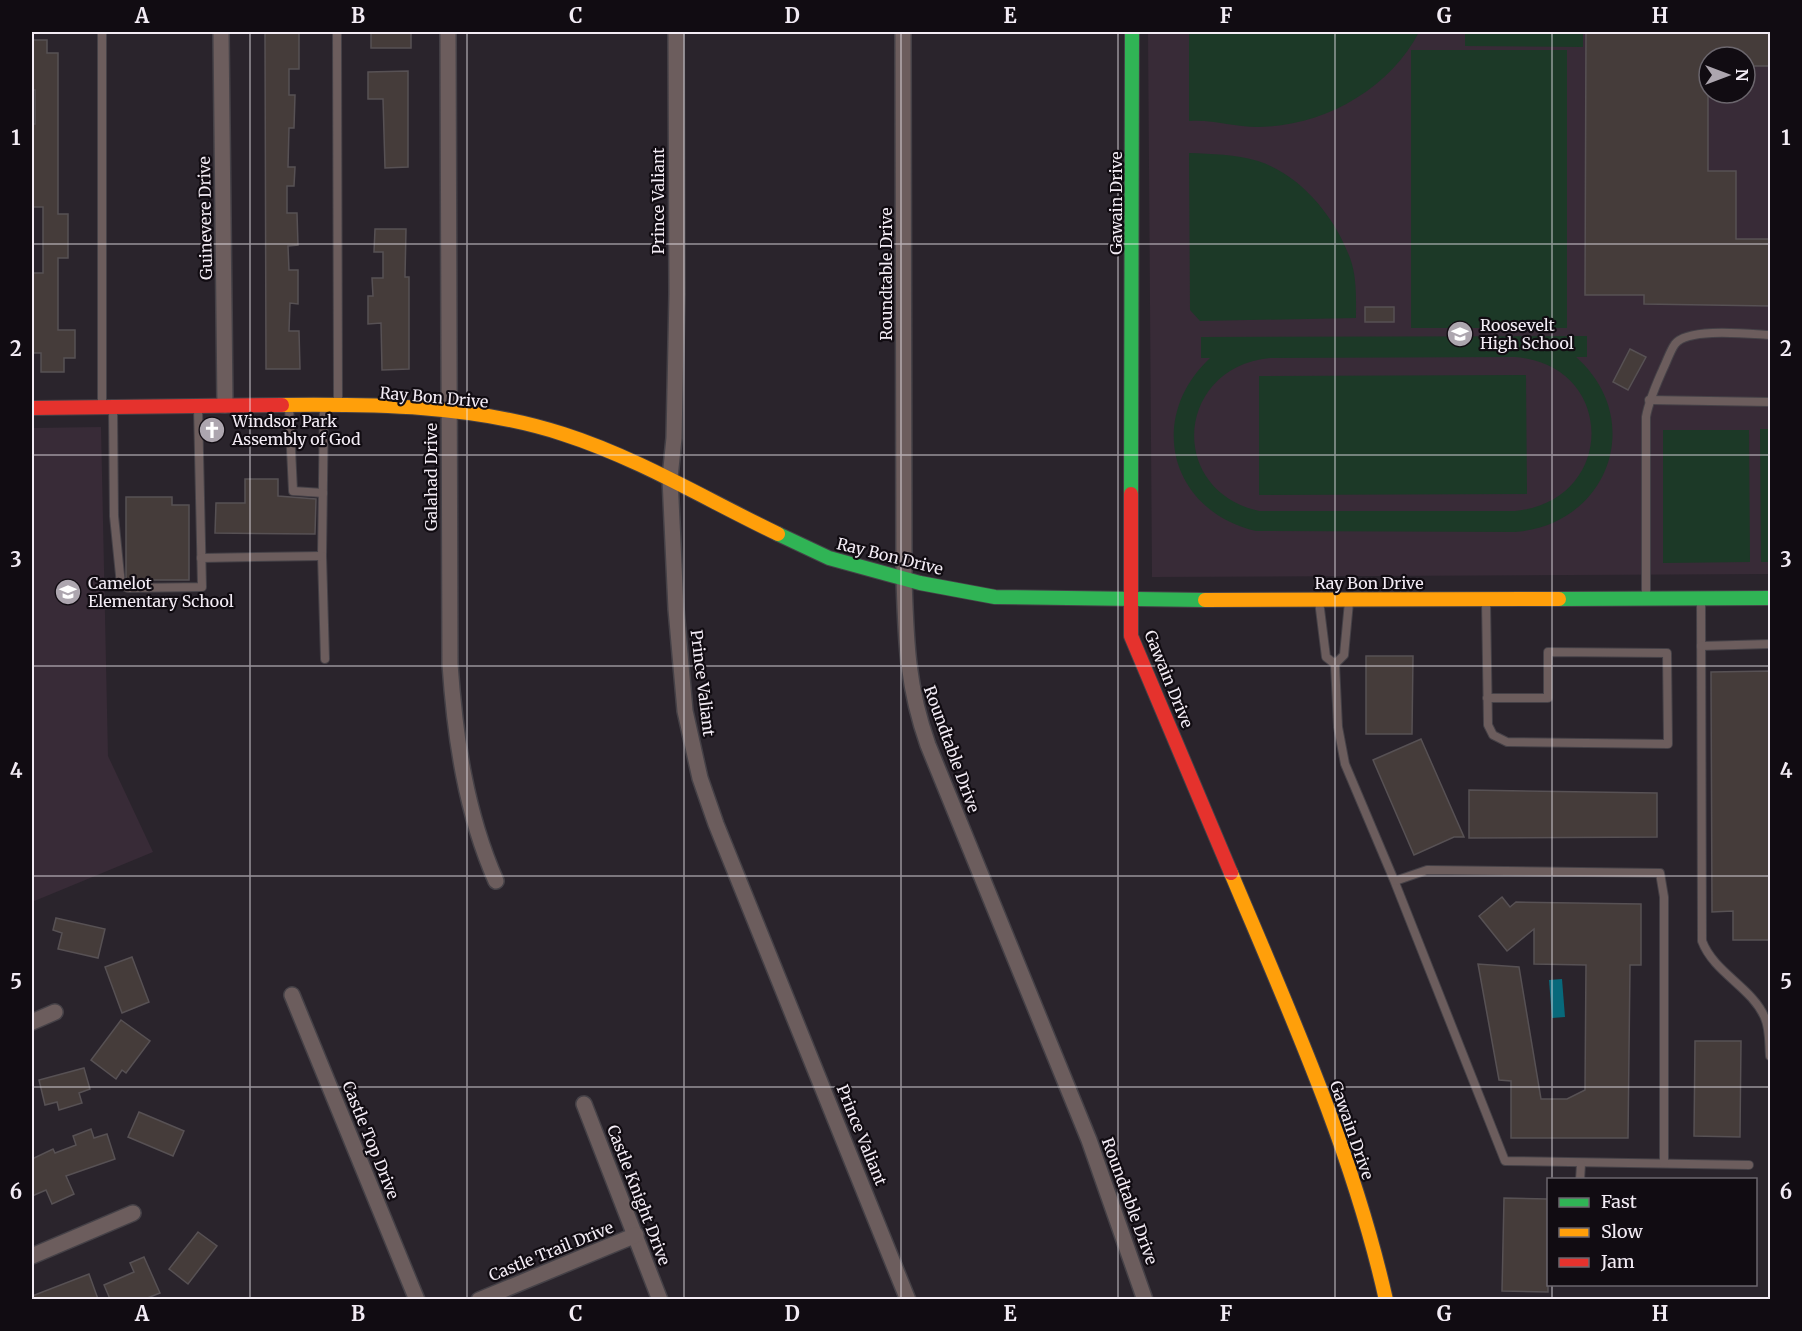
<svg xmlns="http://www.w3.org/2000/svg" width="1802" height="1331" font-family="Merriweather,serif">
  <rect width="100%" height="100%" fill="#2a242c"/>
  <g fill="#382b37" fill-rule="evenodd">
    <path d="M1148 32H1770V574L1152 577ZM1709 57H1745V93H1709Z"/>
    <path d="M101 427 108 756 153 852 32 902V428Z"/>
  </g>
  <g fill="#1c3927" fill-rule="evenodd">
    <path d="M1189 32H1419C1389 90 1322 127 1257 127 1234 127 1212 119 1189 121Z"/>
    <path d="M1465 32H1583V47L1465 46Z"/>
    <rect x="1411" y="50" width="156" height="278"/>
    <path d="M1189 153C1212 154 1235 154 1258 161 1301 175 1335 217 1350 258 1357 277 1356 298 1356 318L1200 321 1190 310Z"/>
    <path d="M1587 336V357H1576C1647 420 1608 525 1515 532L1256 531C1170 511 1146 418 1210 358H1201V337ZM1515 357C1617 365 1617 501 1515 511H1259C1166 490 1176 367 1270 358Z"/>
    <path d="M1526 375 1527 494 1259 495V376Z"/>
    <path d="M1760 429H1770V562H1761Z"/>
    <path d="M1663 430H1749L1750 562 1663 563Z"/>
  </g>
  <path fill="#08697b" d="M1562 979 1565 1017 1552 1018 1549 980Z"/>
  <g fill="#453c3a" stroke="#575154" stroke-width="1.5">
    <path d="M265 32H299V69H289V95H295L294 128H289L288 167H295L294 186H287V213H297L298 245 288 246 289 270H298V304L290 303 289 331H299L300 369H266Z"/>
    <rect x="371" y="32" width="40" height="16"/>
    <path d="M1586 32H1770V66H1745V57H1709L1708 66V171H1736V239H1770V306L1644 304V295H1585Z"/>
    <path d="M32 40H47V53H58V214H68V258H58V330H75V358H64V372H41V353H32V273H43V207H32V124H35V90H32Z"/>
    <path d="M408 71V167L385 168 383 99H368V72Z"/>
    <path d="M375 229H406L405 277H409V369L382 370 381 323 368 324V296H373L372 278H383V252H374Z"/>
    <rect x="1365" y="307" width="29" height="15"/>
    <path d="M1630 349 1646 357 1628 390 1613 382Z"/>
    <path d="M245 479H278V496L316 499 315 534 215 533 216 503H245Z"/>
    <path d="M126 497H172V505H189V580H126Z"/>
    <path d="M1366 656H1413L1412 734H1366Z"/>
    <path d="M1770 671V940H1733V911L1712 912 1711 672Z"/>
    <path d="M1421 739 1464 837H1454L1414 855 1373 760Z"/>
    <path d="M1469 790 1657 793V837L1469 838Z"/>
    <path d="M1502 897 1510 907 1516 902 1641 904V965H1630L1628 1138H1511V1081L1499 1080 1478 964 1519 967 1541 1099H1567L1585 1090 1586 965 1534 964V929L1507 951 1479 916Z"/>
    <path d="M56 918 105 929 98 958 58 949 62 933 53 930Z"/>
    <path d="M132 957 149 1002 122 1013 105 967Z"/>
    <path d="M121 1020 150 1041 126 1073 122 1070 116 1079 91 1060Z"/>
    <path d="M1695 1041H1741L1740 1137 1694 1136Z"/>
    <path d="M84 1068 90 1089 79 1093 82 1103 59 1110 57 1102 45 1105 39 1080Z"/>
    <path d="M139 1112 184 1131 173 1156 128 1137Z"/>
    <path d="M91 1129 94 1138 107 1134 115 1159 66 1176 74 1194 52 1204 46 1190 32 1196V1159L53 1149 55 1153 76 1145 73 1136Z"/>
    <path d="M1504 1198 1548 1199V1292L1502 1291Z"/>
    <path d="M198 1232 217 1246 188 1284 169 1269Z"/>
    <path d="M144 1257 160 1293 145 1299H110L104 1285 134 1272 130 1263Z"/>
    <path d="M89 1274 98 1299H32V1296Z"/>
  </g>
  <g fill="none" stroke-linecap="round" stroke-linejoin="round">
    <g stroke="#454147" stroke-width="10">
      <g id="lane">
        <path d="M102 32V405"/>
        <path d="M337 32 338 405"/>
        <path d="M1649 400 1770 402"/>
        <path d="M324 406 322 556 325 659"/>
        <path d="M289 407 293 491 323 493"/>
        <path d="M113 408 114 516 121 585 128 588 202 587 198 408"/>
        <path d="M201 558 322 556"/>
        <path d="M1646 598V417C1649 400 1656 385 1663 369 1667 361 1670 351 1675 344 1688 327 1750 334 1770 335"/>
        <path d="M1701 600 1702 941C1714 973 1752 987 1765 1018 1770 1029 1769 1044 1770 1056"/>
        <path d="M1319 601 1326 657 1335 664"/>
        <path d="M1486 601 1488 725 1493 735 1507 742 1668 744 1667 653 1548 652V698H1487"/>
        <path d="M1349 602 1344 655 1335 664 1338 727 1345 764 1394 880 1505 1161 1749 1165"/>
        <path d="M1701 646 1770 644"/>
        <path d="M1395 881 1427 870 1660 873 1664 897V1163"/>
        <path d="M1580 1180 1581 1164"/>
      </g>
    </g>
    <g stroke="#454147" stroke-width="18">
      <g id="street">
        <path d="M221 32 225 405"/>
        <path d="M448 32 450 664C455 738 466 813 496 881"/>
        <path d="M676 32 677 294 674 438 670 478 676 609 685 711 700 778 716 824 908 1300"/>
        <path d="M903 32 904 579C906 641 907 686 928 745L1089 1140 1145 1300"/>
        <path d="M292 995 417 1300"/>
        <path d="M32 1022 55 1012"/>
        <path d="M584 1104 660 1300"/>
        <path d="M32 1256 133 1213"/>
        <path d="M479 1300 636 1235"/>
      </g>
    </g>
    <g stroke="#454147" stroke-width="16">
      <g id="fast">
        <path d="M1131 494 1132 32"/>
        <path d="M778 534 829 558 920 583 995 597 1205 600"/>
        <path d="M1559 599 1770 598"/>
      </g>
    </g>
    <g stroke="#454147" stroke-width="16">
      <g id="slow">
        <path d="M282 405C374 404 475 405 563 434 638 458 707 500 778 534"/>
        <path d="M1205 600 1559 599"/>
        <path d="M1231 873C1290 1013 1353 1152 1386 1300"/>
      </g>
    </g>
    <g stroke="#454147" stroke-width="16">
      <g id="jam">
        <path d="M32 408 282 405"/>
        <path d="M1131 494V636L1231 873"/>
      </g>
    </g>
    <use href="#lane" stroke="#6c5d5d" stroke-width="8"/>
    <use href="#street" stroke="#6c5d5d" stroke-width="15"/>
    <use href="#fast" stroke="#30b455" stroke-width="14"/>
    <use href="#slow" stroke="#ff9f0a" stroke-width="14"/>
    <use href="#jam" stroke="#e5322d" stroke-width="14"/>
  </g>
  <path fill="none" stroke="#f3ecf5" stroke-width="1.5" stroke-opacity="0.55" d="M250 32V1300M467 32V1300M684 32V1300M901 32V1300M1118 32V1300M1335 32V1300M1552 32V1180M32 244H1770M32 455H1770M32 666H1770M32 876H1770M32 1087H1770M1552 1284V1300"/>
  <defs>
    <g id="school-disc" transform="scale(1.35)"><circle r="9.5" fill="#ada6af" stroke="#110c12"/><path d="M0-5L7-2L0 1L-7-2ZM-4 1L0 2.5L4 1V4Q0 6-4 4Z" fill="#fff"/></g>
    <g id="church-disc" transform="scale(1.35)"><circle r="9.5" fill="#ada6af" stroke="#110c12"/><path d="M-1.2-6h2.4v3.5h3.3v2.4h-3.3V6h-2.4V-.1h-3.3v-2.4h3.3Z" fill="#fff"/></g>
  </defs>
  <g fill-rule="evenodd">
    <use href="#school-disc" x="1460" y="334"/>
    <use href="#church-disc" x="212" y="430"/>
    <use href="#school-disc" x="68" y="592"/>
  </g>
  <g text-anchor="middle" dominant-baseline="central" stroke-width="4.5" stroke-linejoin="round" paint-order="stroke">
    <g font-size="16" fill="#f3ecf5" stroke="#110c12">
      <text transform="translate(658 201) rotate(-90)">Prince Valiant</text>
      <text transform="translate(1116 203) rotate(-90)">Gawain Drive</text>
      <text transform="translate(205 218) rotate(-91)">Guinevere Drive</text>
      <text transform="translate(886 274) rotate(-90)">Roundtable Drive</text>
      <text transform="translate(434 397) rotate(5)">Ray Bon Drive</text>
      <text transform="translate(431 477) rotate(-90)">Galahad Drive</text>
      <text transform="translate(890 556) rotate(14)">Ray Bon Drive</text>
      <text x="1369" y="583">Ray Bon Drive</text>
      <text transform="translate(1169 679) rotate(68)">Gawain Drive</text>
      <text transform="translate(703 683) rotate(83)">Prince Valiant</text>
      <text transform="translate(952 749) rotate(70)">Roundtable Drive</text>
      <text transform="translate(1352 1130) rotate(71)">Gawain Drive</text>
      <text transform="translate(862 1135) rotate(68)">Prince Valiant</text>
      <text transform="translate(371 1140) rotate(68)">Castle Top Drive</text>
      <text transform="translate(639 1195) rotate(69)">Castle Knight Drive</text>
      <text transform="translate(1130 1201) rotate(70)">Roundtable Drive</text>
      <text transform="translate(551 1251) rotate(-22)">Castle Trail Drive</text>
    </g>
    <g font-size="16" fill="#f3ecf5" stroke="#110c12" text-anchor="start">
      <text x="1480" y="325">Roosevelt<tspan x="1480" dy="18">High School</tspan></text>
      <text x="232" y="421">Windsor Park<tspan x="232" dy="18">Assembly of God</tspan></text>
      <text x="88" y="583">Camelot<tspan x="88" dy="18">Elementary School</tspan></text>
    </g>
  </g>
  <rect width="1802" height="1331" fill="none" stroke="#110c12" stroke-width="66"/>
  <rect x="1547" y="1178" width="210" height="108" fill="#110c12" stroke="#6b666d" stroke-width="1.5"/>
  <rect x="1559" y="1198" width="30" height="9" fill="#30b455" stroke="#6b666d" stroke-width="1.5"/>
  <text x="1601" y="1208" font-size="18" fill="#f3ecf5">Fast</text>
  <rect x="1559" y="1228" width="30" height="9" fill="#ff9f0a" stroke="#6b666d" stroke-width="1.5"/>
  <text x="1601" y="1238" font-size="18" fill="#f3ecf5">Slow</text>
  <rect x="1559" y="1258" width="30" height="9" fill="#e5322d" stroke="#6b666d" stroke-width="1.5"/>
  <text x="1601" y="1268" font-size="18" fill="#f3ecf5">Jam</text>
  <g transform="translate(1727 75) rotate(90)"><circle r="28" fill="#110c12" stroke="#6b666d" stroke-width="1.5"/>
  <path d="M0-4.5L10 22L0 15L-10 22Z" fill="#ada6af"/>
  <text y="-9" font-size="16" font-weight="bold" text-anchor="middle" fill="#f3ecf5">N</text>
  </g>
  <rect x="33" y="33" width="1736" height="1265" fill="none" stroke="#f3ecf5" stroke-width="2"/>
  <g font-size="20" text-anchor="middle" font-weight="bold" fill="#f3ecf5">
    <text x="142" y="23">A</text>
    <text x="358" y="23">B</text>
    <text x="576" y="23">C</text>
    <text x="792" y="23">D</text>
    <text x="1010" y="23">E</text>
    <text x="1226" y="23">F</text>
    <text x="1444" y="23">G</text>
    <text x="1660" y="23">H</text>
    <text x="16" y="145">1</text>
    <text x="1786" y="145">1</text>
    <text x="16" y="356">2</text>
    <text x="1786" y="356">2</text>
    <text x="16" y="567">3</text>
    <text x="1786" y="567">3</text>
    <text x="16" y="778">4</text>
    <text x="1786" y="778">4</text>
    <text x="16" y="989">5</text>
    <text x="1786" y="989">5</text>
    <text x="16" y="1199">6</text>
    <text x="1786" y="1199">6</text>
    <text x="142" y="1321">A</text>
    <text x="358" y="1321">B</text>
    <text x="576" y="1321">C</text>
    <text x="792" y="1321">D</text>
    <text x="1010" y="1321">E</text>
    <text x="1226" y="1321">F</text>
    <text x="1444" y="1321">G</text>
    <text x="1660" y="1321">H</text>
  </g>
</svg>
